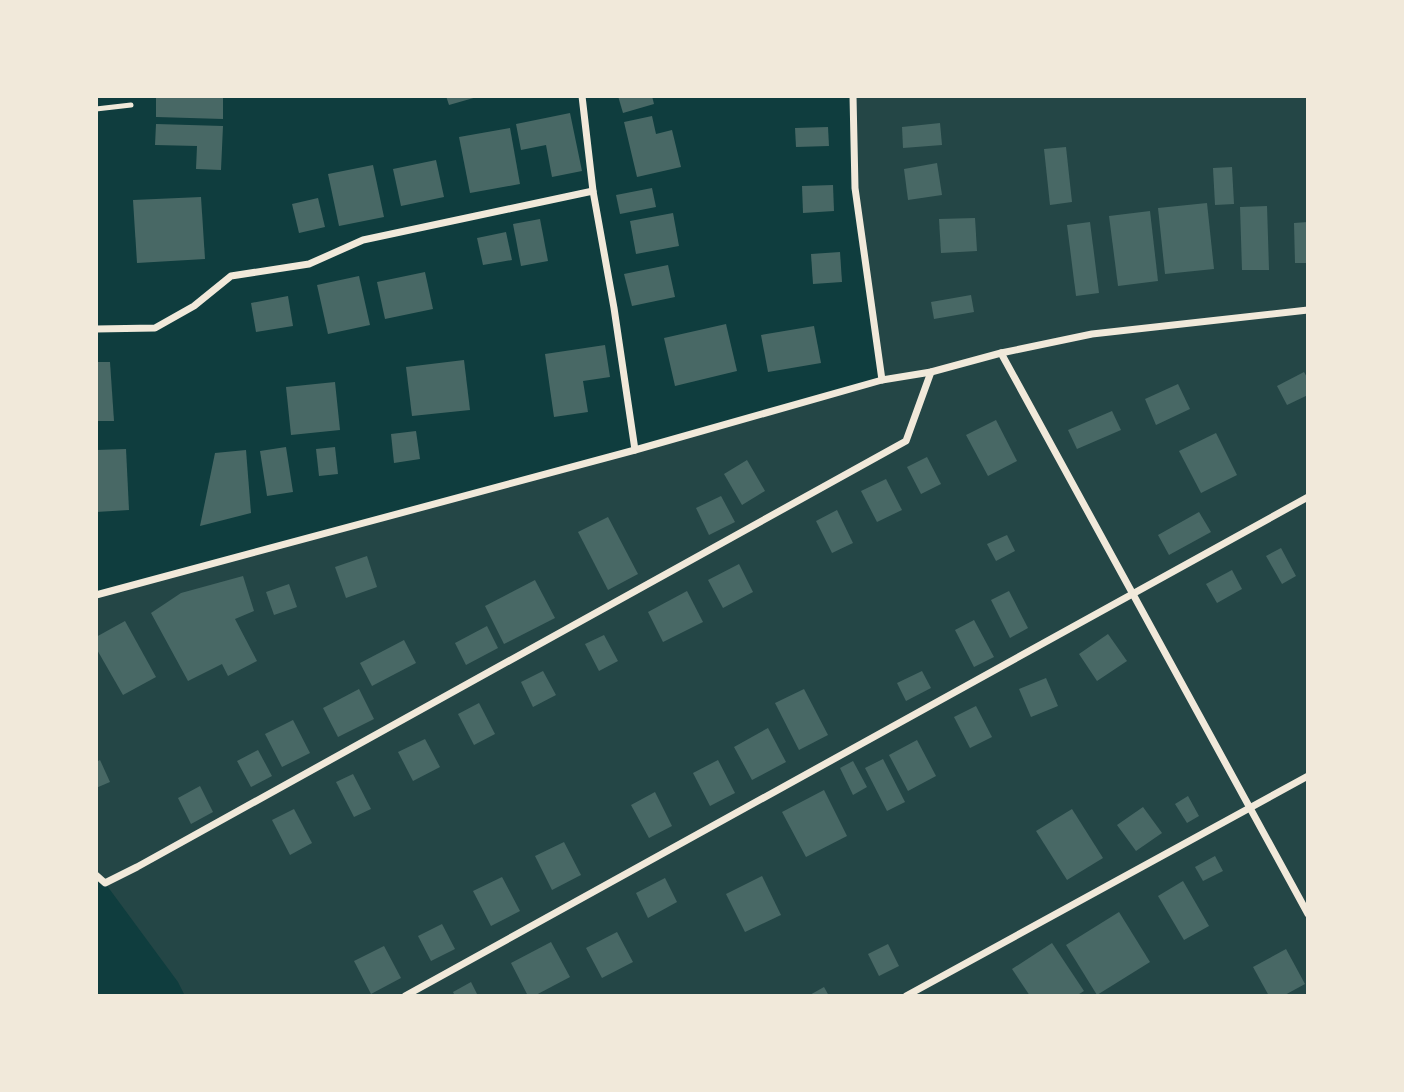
<svg xmlns="http://www.w3.org/2000/svg" width="1404" height="1092" font-family="'Sofia Sans Condensed',sans-serif">
  <rect width="100%" height="100%" fill="#0f3d3e"/>
  <path fill="#244646" d="M853 96H1308V996H185L178 982 105 883 96 875V595L882 381 855 188Z"/>
  <g fill="#486865">
    <path d="M156 96 223 98V119L156 117Z"/>
    <path d="M446 96H477V97L449 105Z"/>
    <path d="M618 96H652L654 104 623 113Z"/>
    <path d="M570 113 582 171 552 177 546 145 521 150 516 124Z"/>
    <path d="M652 116 656 134 672 130 681 167 637 177 624 122Z"/>
    <path d="M940 123 942 145 903 148 902 127Z"/>
    <path d="M156 124 223 126 221 170 196 169 197 146 155 145Z"/>
    <path d="M828 127 829 146 796 147 795 128Z"/>
    <path d="M510 128 520 184 470 193 459 137Z"/>
    <path d="M1066 147 1072 202 1050 205 1044 149Z"/>
    <path d="M436 160 444 197 401 206 393 169Z"/>
    <path d="M937 163 942 195 908 200 904 169Z"/>
    <path d="M373 165 384 217 339 226 328 174Z"/>
    <path d="M1232 167 1234 204 1215 205 1213 168Z"/>
    <path d="M833 185 834 211 803 213 802 186Z"/>
    <path d="M652 188 656 207 620 214 616 195Z"/>
    <path d="M201 197 205 259 137 263 133 200Z"/>
    <path d="M318 198 325 227 299 233 292 204Z"/>
    <path d="M1207 203 1214 269 1165 274 1158 208Z"/>
    <path d="M1267 206 1269 270H1242L1240 207Z"/>
    <path d="M1150 211 1158 281 1118 286 1109 216Z"/>
    <path d="M673 213 679 246 636 254 630 221Z"/>
    <path d="M975 218 977 251 941 253 939 219Z"/>
    <path d="M540 219 548 261 521 266 513 224Z"/>
    <path d="M1090 222 1099 293 1076 296 1067 225Z"/>
    <path d="M1308 222V263H1295L1294 223Z"/>
    <path d="M506 232 512 260 483 265 477 238Z"/>
    <path d="M840 252 842 282 813 284 811 254Z"/>
    <path d="M668 265 675 297 632 306 624 274Z"/>
    <path d="M425 272 433 309 385 319 377 282Z"/>
    <path d="M359 276 370 325 328 334 317 285Z"/>
    <path d="M971 295 974 312 934 319 931 302Z"/>
    <path d="M288 296 293 326 256 332 251 303Z"/>
    <path d="M726 324 737 371 675 386 664 338Z"/>
    <path d="M814 326 821 363 768 372 761 335Z"/>
    <path d="M605 345 610 377 583 381 588 412 554 417 545 354Z"/>
    <path d="M464 360 470 410 412 416 406 367Z"/>
    <path d="M96 362H110L114 421H96Z"/>
    <path d="M1304 372 1308 379V395L1287 405 1277 386Z"/>
    <path d="M335 382 340 430 291 435 286 387Z"/>
    <path d="M1178 384 1190 409 1156 425 1145 399Z"/>
    <path d="M1112 411 1121 430 1077 449 1068 430Z"/>
    <path d="M996 420 1017 461 988 476 966 435Z"/>
    <path d="M416 431 420 459 394 463 391 434Z"/>
    <path d="M1216 433 1237 475 1201 493 1179 451Z"/>
    <path d="M286 447 293 492 267 496 260 451Z"/>
    <path d="M335 447 338 474 319 476 316 449Z"/>
    <path d="M126 449 129 510 96 512V450Z"/>
    <path d="M246 450 251 513 200 526 215 453Z"/>
    <path d="M927 457 941 484 921 494 907 467Z"/>
    <path d="M747 460 765 491 742 505 724 474Z"/>
    <path d="M886 479 902 510 877 522 861 491Z"/>
    <path d="M721 496 735 522 709 535 696 508Z"/>
    <path d="M837 510 853 543 832 553 816 521Z"/>
    <path d="M1199 512 1211 532 1169 555 1158 535Z"/>
    <path d="M608 517 638 574 608 590 578 532Z"/>
    <path d="M1007 535 1015 551 996 561 987 544Z"/>
    <path d="M1281 548 1296 576 1282 584 1266 556Z"/>
    <path d="M367 556 377 587 346 598 335 567Z"/>
    <path d="M739 564 753 592 723 608 708 580Z"/>
    <path d="M1232 570 1242 589 1217 603 1206 584Z"/>
    <path d="M243 576 254 611 235 619 257 661 228 676 222 664 188 681 151 613 181 593Z"/>
    <path d="M535 580 555 618 504 644 485 606Z"/>
    <path d="M289 584 297 607 274 615 266 592Z"/>
    <path d="M687 591 703 622 663 642 648 612Z"/>
    <path d="M1009 591 1028 628 1010 638 991 600Z"/>
    <path d="M974 620 994 657 974 667 955 630Z"/>
    <path d="M125 621 156 677 123 695 96 648V637Z"/>
    <path d="M487 626 498 648 466 665 455 643Z"/>
    <path d="M1108 634 1127 661 1097 681 1079 654Z"/>
    <path d="M604 635 618 661 599 671 585 644Z"/>
    <path d="M404 640 416 663 372 686 360 663Z"/>
    <path d="M543 671 556 695 533 707 521 682Z"/>
    <path d="M922 671 931 688 906 701 897 683Z"/>
    <path d="M1046 678 1058 706 1031 717 1019 689Z"/>
    <path d="M359 689 374 719 338 737 323 708Z"/>
    <path d="M804 689 828 735 799 750 775 703Z"/>
    <path d="M479 703 495 734 474 745 458 714Z"/>
    <path d="M976 706 992 737 970 748 954 717Z"/>
    <path d="M293 720 310 753 282 767 265 734Z"/>
    <path d="M768 728 786 762 752 780 734 747Z"/>
    <path d="M425 739 440 767 413 781 398 752Z"/>
    <path d="M917 740 936 776 908 791 889 755Z"/>
    <path d="M258 750 272 776 251 787 237 761Z"/>
    <path d="M883 759 905 802 887 811 865 768Z"/>
    <path d="M100 760 110 782 96 788V762Z"/>
    <path d="M718 760 735 793 710 806 693 773Z"/>
    <path d="M853 761 867 787 853 795 840 768Z"/>
    <path d="M353 774 371 809 354 817 336 782Z"/>
    <path d="M200 786 213 812 191 824 178 798Z"/>
    <path d="M824 790 847 836 806 857 782 812Z"/>
    <path d="M655 792 672 826 649 838 631 805Z"/>
    <path d="M1188 796 1199 816 1187 823 1175 804Z"/>
    <path d="M1143 807 1162 833 1136 851 1117 825Z"/>
    <path d="M294 809 312 843 290 855 272 820Z"/>
    <path d="M1072 809 1103 858 1067 880 1036 831Z"/>
    <path d="M564 842 581 875 552 890 535 856Z"/>
    <path d="M1215 856 1223 871 1203 881 1195 867Z"/>
    <path d="M762 876 781 915 745 932 726 894Z"/>
    <path d="M502 877 520 911 491 926 473 891Z"/>
    <path d="M665 878 677 902 648 918 636 893Z"/>
    <path d="M1183 881 1209 926 1184 940 1158 896Z"/>
    <path d="M1119 912 1150 962 1097 995 1066 945Z"/>
    <path d="M442 924 455 949 431 961 418 936Z"/>
    <path d="M617 932 633 962 602 978 586 948Z"/>
    <path d="M551 942 570 977 534 996H528L511 963Z"/>
    <path d="M1052 943 1084 991 1076 996H1030L1012 969Z"/>
    <path d="M888 944 899 966 879 976 868 954Z"/>
    <path d="M384 946 401 978 371 994 354 961Z"/>
    <path d="M1286 949 1305 984 1283 996H1269L1253 967Z"/>
    <path d="M471 982 478 996H455L453 992Z"/>
    <path d="M824 987 829 996H808Z"/>
  </g>
  <g fill="none" stroke-linecap="round" stroke-linejoin="round">
    <path stroke="#f1e9da" stroke-width="5" d="M96 109 131 105"/>
    <g stroke="#f1e9da" stroke-width="7">
      <path d="M582 96 593 191 614 308 635 450"/>
      <path d="M853 96 855 188 882 380"/>
      <path d="M96 329 155 328 194 306 231 276 309 264 363 240 593 191"/>
      <path d="M1001 353 1308 914"/>
      <path d="M96 595 635 450 882 380 931 372 1001 353 1092 334 1308 310"/>
      <path d="M96 875 105 883 137 867 906 441 931 372"/>
      <path d="M405 996 1308 497"/>
      <path d="M906 996 1308 776"/>
    </g>
  </g>
  <rect width="1404" height="1092" fill="none" stroke="#f1e9da" stroke-width="196"/>
</svg>
